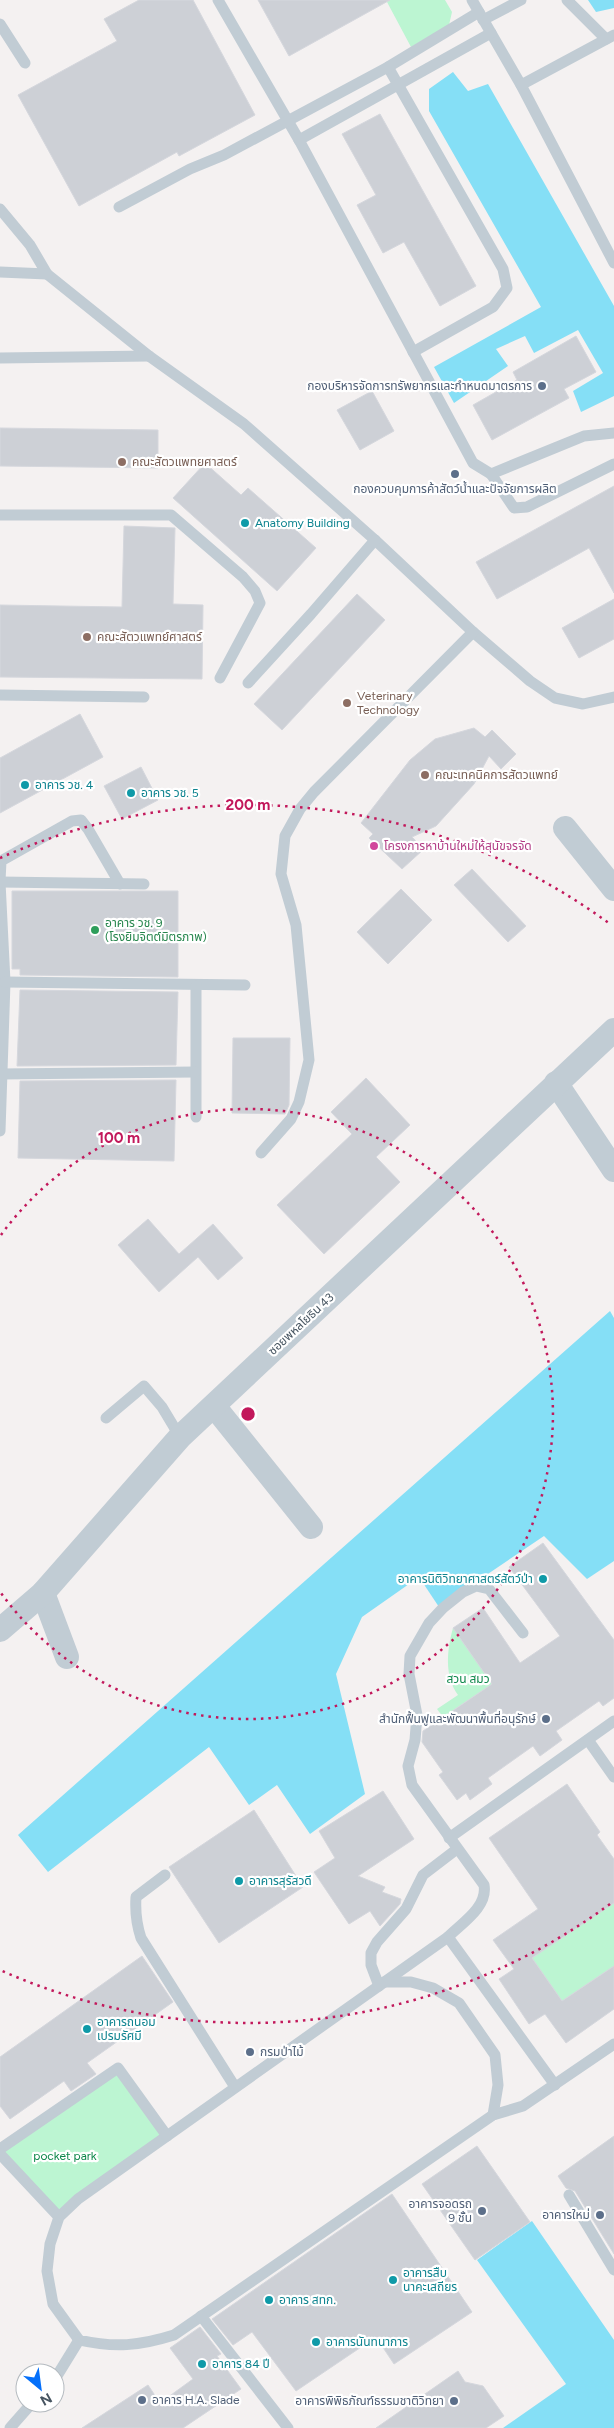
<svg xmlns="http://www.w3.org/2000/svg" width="614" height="2428" font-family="Figtree,'Noto Sans Thai',sans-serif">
  <rect width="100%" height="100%" fill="#f4f1f1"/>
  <g fill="#bcf5d2">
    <path d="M390 0H445L452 12 449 25 411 47 387 2Z"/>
    <path d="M453 1628 492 1684 443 1717 437 1709 458 1695C444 1676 447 1649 453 1628Z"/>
    <path d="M614 1903V1966L562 2001 532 1958Z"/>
    <path d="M118 2068 167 2136 59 2217 0 2149Z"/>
  </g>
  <g fill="#85dff6">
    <path d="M588 0H614V8L596 12Z"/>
    <path d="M453 72 468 91 488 84 614 306V396L581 412 573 391 603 373 578 330 534 353 525 336 496 349 508 366 454 403 434 367 541 307 429 111V89Z"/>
    <path d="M610 1311 614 1318V1561L587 1579 544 1536 439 1607 419 1577 362 1617 336 1674 365 1794 310 1834 277 1785 249 1805 209 1747 48 1872 18 1835Z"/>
    <path d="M532 2221 614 2340V2428H503L566 2384 477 2260Z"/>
  </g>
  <g fill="#cdd0d6" stroke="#d5d7dd">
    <path d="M139 0H193L255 115 179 156 177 152 79 206 18 95 117 41 104 19Z"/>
    <path d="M258 0H390L289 56Z"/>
    <path d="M380 114 476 286 440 306 404 242 383 253 357 205 376 195 342 134Z"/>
    <path d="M576 336 596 372 564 389 569 398 492 440 473 405 517 380 513 372Z"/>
    <path d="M372 391 394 431 360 450 337 410Z"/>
    <path d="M0 428 158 430V468L0 466Z"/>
    <path d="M205 463 241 495 248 488 316 548 277 591 173 498Z"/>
    <path d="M614 486V593L589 548 497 599 476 562Z"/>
    <path d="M124 526 175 528 173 604 203 605 202 679 0 677V605L122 607Z"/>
    <path d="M357 594 385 620 282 730 254 704Z"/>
    <path d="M614 599V639L579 658 562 628Z"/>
    <path d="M80 714 103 757 0 813V758Z"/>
    <path d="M474 728 485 737 492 730 516 754 501 769 489 756 474 784 436 826 412 837 424 849 402 869 369 838 373 834 361 823 410 760 435 739Z"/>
    <path d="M141 767 158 800 122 819 104 786Z"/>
    <path d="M472 869 526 926 508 942 454 885Z"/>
    <path d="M401 889 432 920 388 964 357 932Z"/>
    <path d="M12 891H178V977L20 975V969H12Z"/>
    <path d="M20 990 178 992 176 1065 17 1066Z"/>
    <path d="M233 1038H290L289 1105 285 1114 232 1113Z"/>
    <path d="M366 1078 410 1125 376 1157 400 1182 324 1254 277 1205 352 1134 331 1112Z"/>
    <path d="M176 1080 174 1161 18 1158 20 1081Z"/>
    <path d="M148 1219 179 1254 213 1224 243 1258 218 1280 198 1257 159 1292 118 1245Z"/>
    <path d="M543 1543 614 1640V1698L603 1706 599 1701 556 1731 562 1740 540 1756 533 1746 488 1778 492 1784 470 1800 466 1793 457 1800 439 1775 443 1772 422 1742 423 1731 492 1684 453 1628 483 1608 520 1663 560 1636 509 1567Z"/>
    <path d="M567 1784 600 1832 597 1835 614 1859V1903L532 1958 562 2001 614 1966V2009L566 2043 545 2014 529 2024 499 1979 514 1969 493 1940 538 1909 489 1838Z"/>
    <path d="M383 1791 414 1839 358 1876 385 1887 382 1892 401 1899 400 1904 380 1926 370 1911 349 1924 314 1872 335 1858 319 1831Z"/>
    <path d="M254 1810 303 1887 219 1943 169 1867Z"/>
    <path d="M142 1956 173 2002 87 2063 96 2074 71 2091 64 2081 10 2119 0 2106V2057Z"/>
    <path d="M614 2136V2254L575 2191 566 2188 558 2176Z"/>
    <path d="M477 2146 530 2222 475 2260 422 2184Z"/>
    <path d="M392 2194 472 2312 394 2364 376 2337 296 2391 252 2332 233 2345 212 2319Z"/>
    <path d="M200 2327 221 2354 217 2356 241 2389 183 2428H82L148 2385 160 2403 193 2379 170 2348Z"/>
    <path d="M458 2371 465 2382 483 2386 504 2416 486 2428H376Z"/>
  </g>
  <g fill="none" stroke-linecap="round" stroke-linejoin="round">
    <g stroke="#c1ccd4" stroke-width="11">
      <path d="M218 0 299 140 473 463 491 474 584 436 614 433"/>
      <path d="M472 0 521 85 614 263"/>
      <path d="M567 0 606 39"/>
      <path d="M483 20 521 0"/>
      <path d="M0 24 25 63"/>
      <path d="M388 67 503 269 507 288 493 307 413 352"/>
      <path d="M521 85 614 35"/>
      <path d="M299 140 491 33"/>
      <path d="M119 207 190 169 224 155 388 67 479 12"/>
      <path d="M0 209 30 245 47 274 149 356 244 424 375 540 473 632 530 681 555 698 583 704 614 697"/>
      <path d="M0 272 47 274"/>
      <path d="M0 358 149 356"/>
      <path d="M491 474 514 508 527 507 614 464"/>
      <path d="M0 515H171L243 577 255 591 260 603 220 678"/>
      <path d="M248 683 311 614 375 540"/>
      <path d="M0 695 144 697"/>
      <path d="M0 881 1 861 72 821 81 820 88 829 120 884"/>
      <path d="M0 882 5 982 0 1131"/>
      <path d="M0 882 144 884"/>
      <path d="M5 982 245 985"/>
      <path d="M196 986V1117"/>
      <path d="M0 1074 195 1072"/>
      <path d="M261 1153 291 1119 299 1102 309 1060 296 925 281 874 285 836 300 809 314 792 473 632"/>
      <path d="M106 1418 144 1386 162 1407 180 1437"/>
      <path d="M523 1633 489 1589 476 1586 463 1592 443 1608 429 1623 410 1656 409 1674 417 1715 415 1740 408 1766 412 1785 484 1885C488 1907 462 1923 448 1937L78 2199 59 2217 50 2244 47 2271 53 2304 79 2340C115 2348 139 2346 174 2335L493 2115 523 2106 614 2044"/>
      <path d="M588 1740 614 1777"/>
      <path d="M449 1838 614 1721"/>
      <path d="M165 1875 136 1897C135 1912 136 1923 141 1938L235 2087"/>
      <path d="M448 1937 555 2085"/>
      <path d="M384 1982H411L433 1988 459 2003 495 2055 498 2085 493 2115"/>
      <path d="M379 1986 371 1965V1953L377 1942 406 1909 423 1875 457 1849"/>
      <path d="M0 2149 118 2068 167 2136"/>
      <path d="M0 2154 59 2217"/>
      <path d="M569 2195 614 2270"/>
      <path d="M201 2316 288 2428"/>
      <path d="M55 2379 79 2340"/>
      <path d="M10 2428 32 2403"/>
    </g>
    <g stroke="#c1ccd4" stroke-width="24">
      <path d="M565 828 614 889"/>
      <path d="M556 1083 614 1170"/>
      <path d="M214 1406 311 1527"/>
      <path d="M43 1593 67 1657"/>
      <path d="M0 1630 43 1593 180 1437 614 1030"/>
    </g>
  </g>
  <g fill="none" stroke="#c2185b" stroke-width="2.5" stroke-dasharray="2.5 5">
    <path d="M1 1235A305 305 0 1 1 1 1593"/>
    <path d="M610 1904A609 609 0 0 1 0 1970M0 858A609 609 0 0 1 610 924"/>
  </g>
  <g fill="#5c6f8a" stroke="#fff" stroke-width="2">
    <circle cx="542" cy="386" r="5"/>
    <circle cx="455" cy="474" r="5"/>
    <circle cx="546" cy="1719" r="5"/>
    <circle cx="250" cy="2052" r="5"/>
    <circle cx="482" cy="2211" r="5"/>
    <circle cx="600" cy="2215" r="5"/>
    <circle cx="142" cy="2400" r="5"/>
    <circle cx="454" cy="2401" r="5"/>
  </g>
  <g fill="#8d6e63" stroke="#fff" stroke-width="2">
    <circle cx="122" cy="462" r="5"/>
    <circle cx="87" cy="637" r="5"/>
    <circle cx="347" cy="703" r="5"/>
    <circle cx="425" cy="775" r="5"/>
  </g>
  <g fill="#0f9aa8" stroke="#fff" stroke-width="2">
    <circle cx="245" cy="523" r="5"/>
    <circle cx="25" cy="785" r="5"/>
    <circle cx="131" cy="793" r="5"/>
    <circle cx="543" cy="1579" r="5"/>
    <circle cx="239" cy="1881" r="5"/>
    <circle cx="87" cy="2029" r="5"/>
    <circle cx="393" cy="2280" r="5"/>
    <circle cx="269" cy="2300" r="5"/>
    <circle cx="316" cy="2342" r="5"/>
    <circle cx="202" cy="2364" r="5"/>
  </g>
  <circle fill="#d1479c" stroke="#fff" stroke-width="2" cx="374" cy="846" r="5"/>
  <circle fill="#2e9e5b" stroke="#fff" stroke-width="2" cx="95" cy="930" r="5"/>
  <g text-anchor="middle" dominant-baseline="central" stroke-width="4.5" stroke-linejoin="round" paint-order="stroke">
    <g font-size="12" fill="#4e5e75" stroke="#fff" text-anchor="end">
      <text x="532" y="386">กองบริหารจัดการทรัพยากรและกำหนดมาตรการ</text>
      <text x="455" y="489" text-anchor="middle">กองควบคุมการค้าสัตว์น้ำและปัจจัยการผลิต</text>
      <text x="536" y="1719">สำนักฟื้นฟูและพัฒนาพื้นที่อนุรักษ์</text>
      <text x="260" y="2052" text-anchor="start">กรมป่าไม้</text>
      <text x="472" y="2204">อาคารจอดรถ<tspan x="472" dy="14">9 ชั้น</tspan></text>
      <text x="590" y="2215">อาคารใหม่</text>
      <text x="152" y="2400" text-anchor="start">อาคาร H.A. Slade</text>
      <text x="444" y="2401">อาคารพิพิธภัณฑ์ธรรมชาติวิทยา</text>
    </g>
    <g font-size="12" fill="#785e54" stroke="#fff" text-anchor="start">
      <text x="132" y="462">คณะสัตวแพทยศาสตร์</text>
      <text x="97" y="637">คณะสัตวแพทย์ศาสตร์</text>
      <text x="357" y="696">Veterinary<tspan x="357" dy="14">Technology</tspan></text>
      <text x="435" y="775">คณะเทคนิคการสัตวแพทย์</text>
    </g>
    <g font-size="12" fill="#0d838f" stroke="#fff" text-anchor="start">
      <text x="255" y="523">Anatomy Building</text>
      <text x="35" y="785">อาคาร วช. 4</text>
      <text x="141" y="793">อาคาร วช. 5</text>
      <text x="533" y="1579" text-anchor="end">อาคารนิติวิทยาศาสตร์สัตว์ป่า</text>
      <text x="249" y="1881">อาคารสุรัสวดี</text>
      <text x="97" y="2022">อาคารถนอม<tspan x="97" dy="14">เปรมรัศมี</tspan></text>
      <text x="403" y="2273">อาคารสืบ<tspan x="403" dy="14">นาคะเสถียร</tspan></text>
      <text x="279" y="2300">อาคาร สทก.</text>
      <text x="326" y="2342">อาคารนันทนาการ</text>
      <text x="212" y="2364">อาคาร 84 ปี</text>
    </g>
    <g font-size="12" fill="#b23c85" stroke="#fff" text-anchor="start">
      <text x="384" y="846">โครงการหาบ้านใหม่ให้สุนัขจรจัด</text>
    </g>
    <g font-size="12" fill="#27864d" stroke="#fff" text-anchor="start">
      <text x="105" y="923">อาคาร วช. 9<tspan x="105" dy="14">(โรงยิมจิตต์มิตรภาพ)</tspan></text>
    </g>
    <g font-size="12" fill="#475561" stroke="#fff">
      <text transform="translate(301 1324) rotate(-43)">ซอยพหลโยธิน 43</text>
    </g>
    <g font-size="12" fill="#0d874a" stroke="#fff">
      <text x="468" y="1679">สวน สมว</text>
      <text x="65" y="2156">pocket park</text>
    </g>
  </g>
  <circle cx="248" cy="1414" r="8" fill="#c2185b" stroke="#fff" stroke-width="2.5"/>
  <g font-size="15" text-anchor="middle" font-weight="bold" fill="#c2185b" stroke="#fff" stroke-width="4.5" stroke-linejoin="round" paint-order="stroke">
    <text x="248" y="810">200 m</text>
    <text x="119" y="1143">100 m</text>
  </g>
  <g transform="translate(40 2388) rotate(151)"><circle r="24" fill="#ffffff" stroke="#b5bbc0"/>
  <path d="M0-4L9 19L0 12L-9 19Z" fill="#0570fa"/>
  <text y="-8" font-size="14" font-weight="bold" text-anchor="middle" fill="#475561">N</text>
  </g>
</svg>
